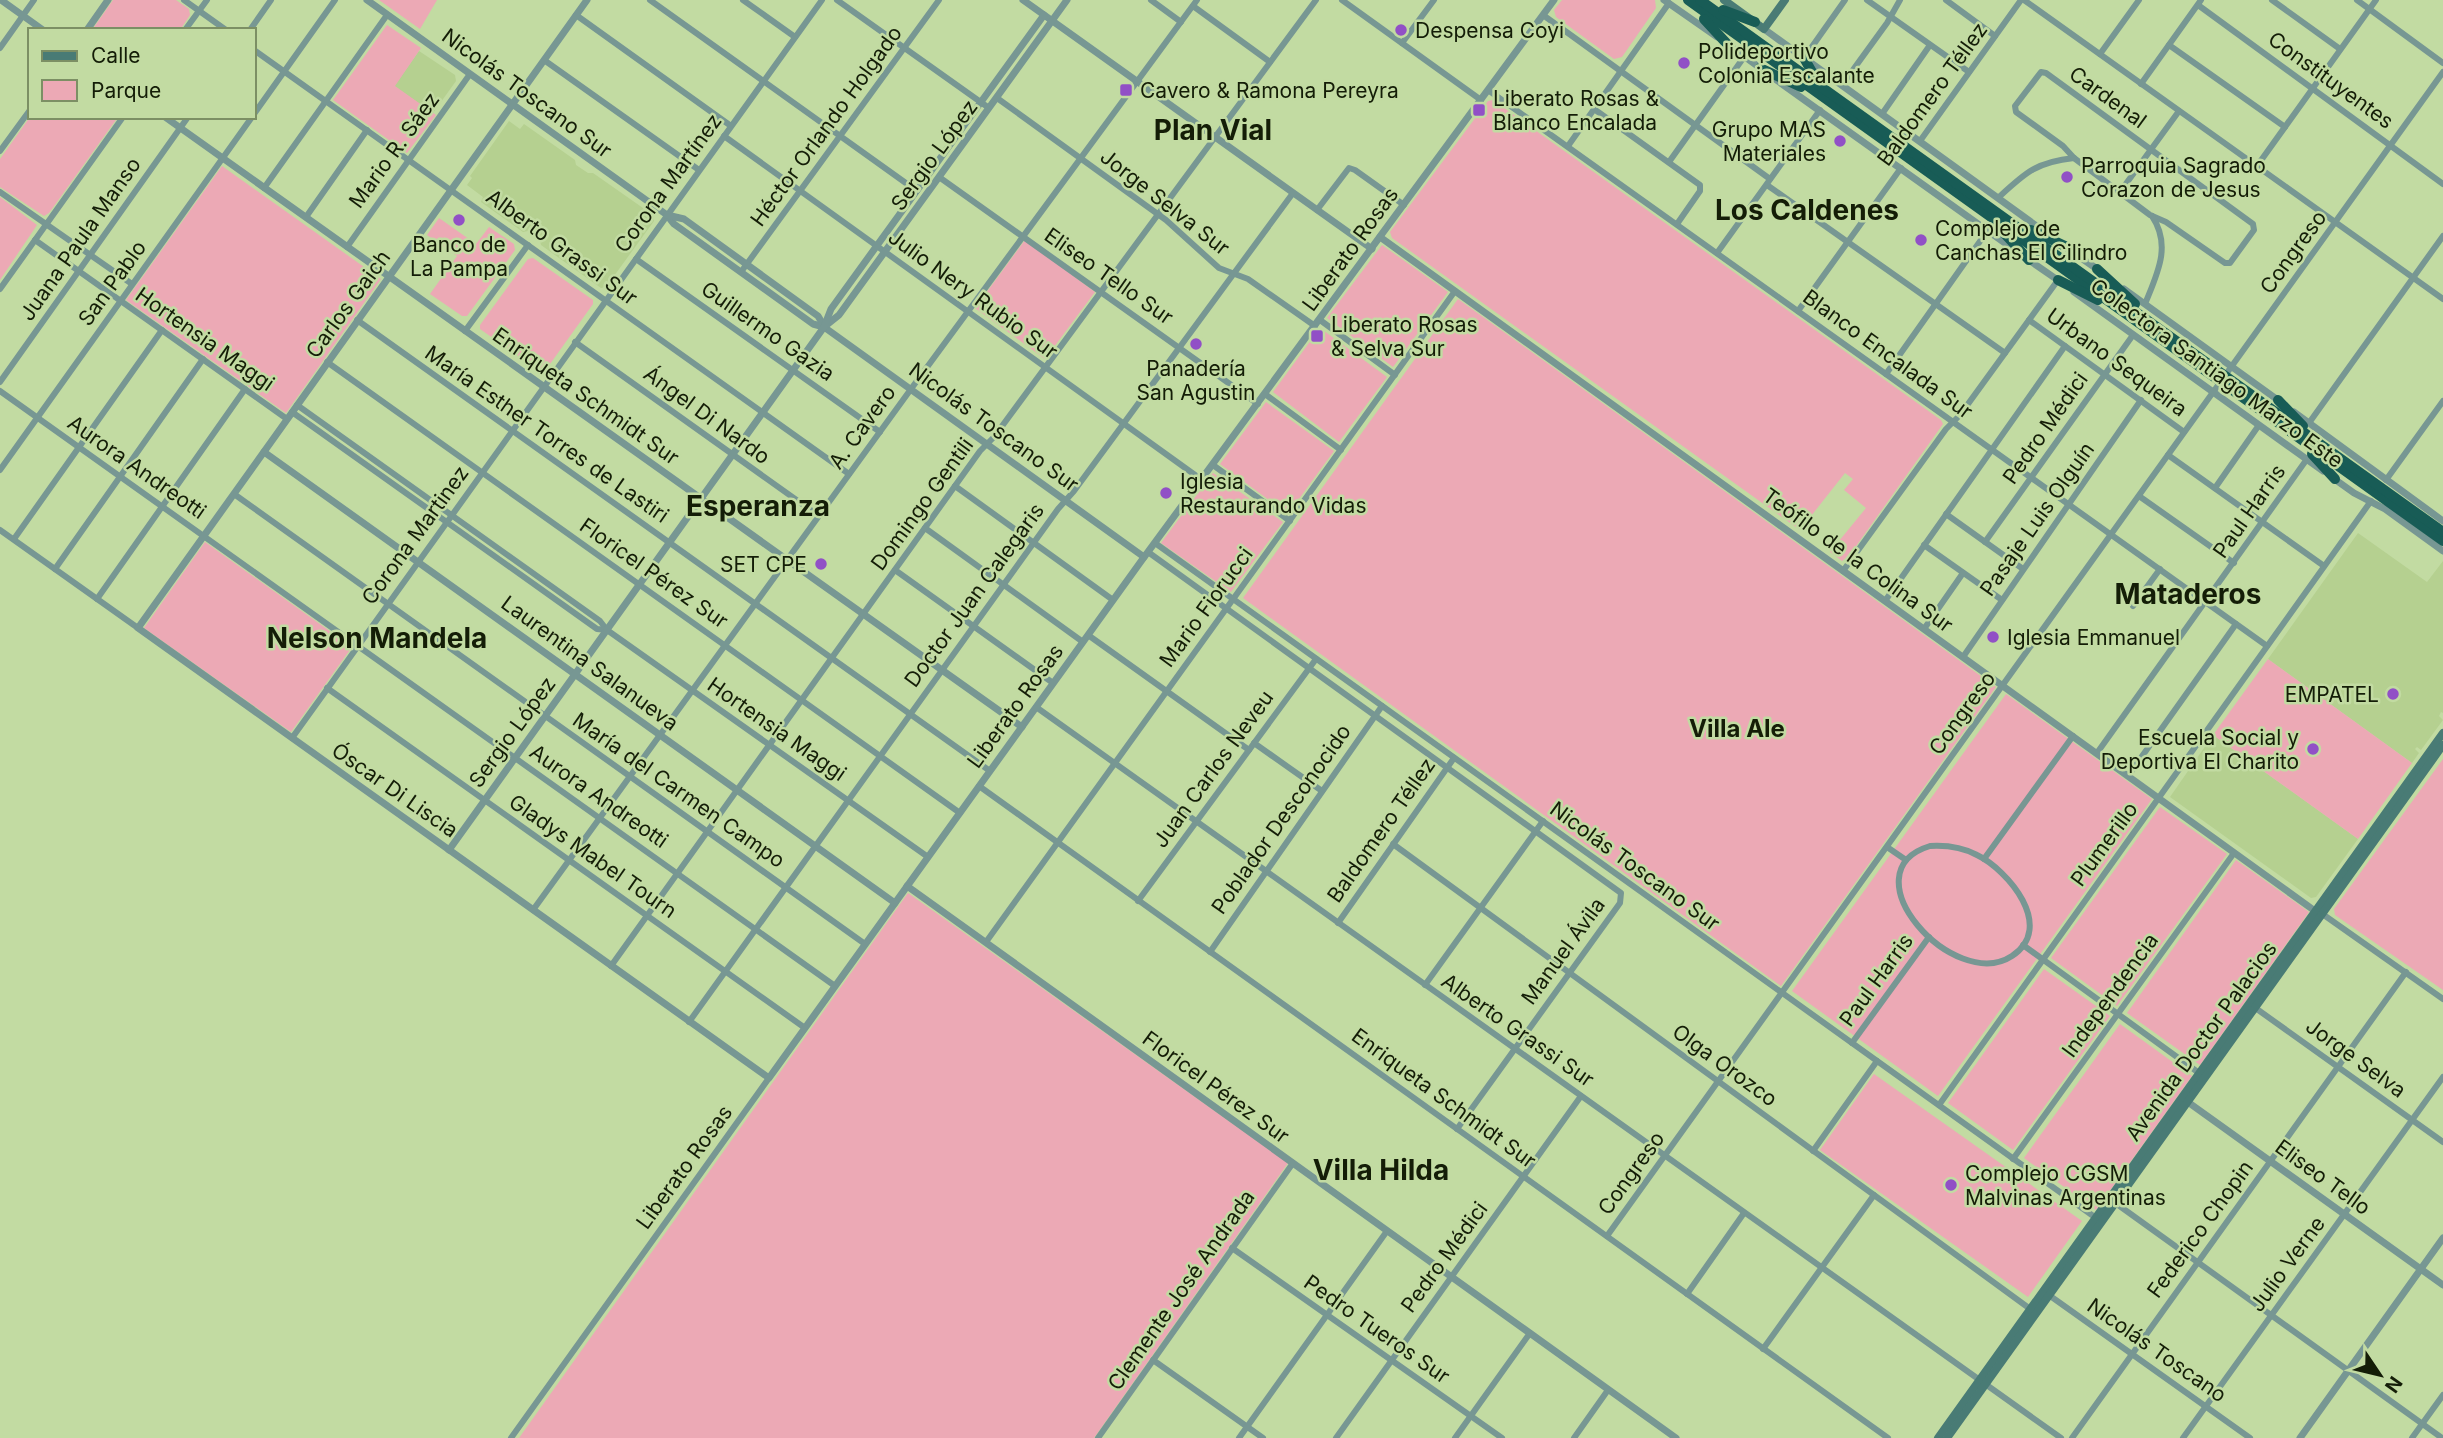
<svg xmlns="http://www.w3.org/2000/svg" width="2443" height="1438" font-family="Inter,sans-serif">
  <rect width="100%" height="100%" fill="#c2dba2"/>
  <g fill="#b5d090">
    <path d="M419 51 455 75 456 81 433 113 394 86Z"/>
    <path d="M509 121 520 129 524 124 575 160 576 165 588 173H593L653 215 654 221 606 287 601 288 541 245 540 240 534 235 528 231 523 232 481 202 483 197 467 185 472 178 470 176Z"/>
    <path d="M2358 533 2427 582 2443 561V713L2441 712 2439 716 2443 720 2421 750 2417 747 2415 749 2419 753 2412 763 2268 659Z"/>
    <path d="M2213 735 2358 839 2316 897 2311 898 2170 797Z"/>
  </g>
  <g fill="#eca9b5">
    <path d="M113 0H176L189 9 190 15 180 30H92Z"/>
    <path d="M379 0H437L420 29Z"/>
    <path d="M1562 0H1655L1656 8 1622 57 1614 59 1556 17 1554 10Z"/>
    <path d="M387 25 421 48 395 86 436 115 407 153 333 100Z"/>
    <path d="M1493 100 1941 420 1943 424 1849 556 1842 561 1830 552 1866 508 1844 490 1853 479 1845 473 1800 530 1392 238 1390 232 1488 101Z"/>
    <path d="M30 117H118L49 213 44 216 0 187V159Z"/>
    <path d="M222 166 381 279 286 413 126 300Z"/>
    <path d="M0 197 37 225 0 280Z"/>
    <path d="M439 218 476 244 489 227 514 244 515 250 467 316H462L430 294 457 256 427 235Z"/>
    <path d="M1025 240 1095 292 1045 359 975 308Z"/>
    <path d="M1382 245 1448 292 1393 367 1327 318Z"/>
    <path d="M533 258 593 300V304L545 371 541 372 480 329V325L528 259Z"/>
    <path d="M1458 299 1996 687 1781 986 1243 598Z"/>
    <path d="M1320 328 1387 377 1339 442 1273 392Z"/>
    <path d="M1266 402 1334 451 1288 514 1220 464Z"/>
    <path d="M1213 473 1283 522 1231 592 1161 543Z"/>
    <path d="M205 542 352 647 291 732 144 628Z"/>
    <path d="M2268 659 2412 763 2358 839 2213 735Z"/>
    <path d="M2006 694 2152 799 1938 1096 1792 991Z"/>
    <path d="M2443 759V990L2335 915 2334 909Z"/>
    <path d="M2160 807 2227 854 2117 1006 2051 958Z"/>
    <path d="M2236 860 2309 912 2200 1065 2127 1013Z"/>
    <path d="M908 893 1288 1163 1094 1438H519Z"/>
    <path d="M2044 969 2110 1016 2013 1150 1948 1103Z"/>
    <path d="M2120 1024 2192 1076 2096 1210 2024 1158Z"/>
    <path d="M1874 1074 2082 1221 2028 1297 1820 1150Z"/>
  </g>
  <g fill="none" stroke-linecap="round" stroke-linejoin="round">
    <g stroke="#779793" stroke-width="6">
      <path d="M184 0 226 30"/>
      <path d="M650 0 917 191"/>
      <path d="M743 0 795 37"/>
      <path d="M837 0 989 108"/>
      <path d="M1151 0 1181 22"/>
      <path d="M1342 0 1481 100"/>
      <path d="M1867 0 1969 72"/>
      <path d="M1946 0 1995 36"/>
      <path d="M2024 0 2443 299"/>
      <path d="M2272 0 2340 49"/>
      <path d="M2357 0 2443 63"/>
      <path d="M2198 5 2443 184"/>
      <path d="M1193 6 1270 62"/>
      <path d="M576 15 731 126"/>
      <path d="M1543 15 1770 179"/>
      <path d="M185 30 207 0"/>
      <path d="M250 30 271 0"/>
      <path d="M1402 43 1434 0"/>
      <path d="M2169 45 2285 127"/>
      <path d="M0 48 34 0"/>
      <path d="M254 50 849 474"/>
      <path d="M2100 54 2139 0"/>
      <path d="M1804 58 1845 0"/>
      <path d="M544 60 699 170"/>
      <path d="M2041 72 2046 73 2253 224 2254 230 2230 263H2225L2166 222 2150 215 2074 158 2063 146 2016 112 2015 106Z"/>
      <path d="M2141 84 2201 0"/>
      <path d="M1842 85 1887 23 1900 0"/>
      <path d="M1488 90 2267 646"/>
      <path d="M997 98 1166 220 1219 268 1248 279 1315 326"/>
      <path d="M1594 109 1700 185V191L1677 224"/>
      <path d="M254 114 335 0"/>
      <path d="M1882 114 1930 45"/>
      <path d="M724 136 1202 480"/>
      <path d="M1920 141 2021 0"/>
      <path d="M1568 146 1669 3"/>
      <path d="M0 151 30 110"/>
      <path d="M1669 162 1744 57"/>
      <path d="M2257 166 2376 0"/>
      <path d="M939 177 1258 404"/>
      <path d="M1767 185 2005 353"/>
      <path d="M264 188 387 15"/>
      <path d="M0 192 132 284"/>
      <path d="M2120 192 2179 111"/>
      <path d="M1998 198C2025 173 2036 162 2074 158"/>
      <path d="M1317 210 1349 168 1355 170 1404 205"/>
      <path d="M306 217 367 130"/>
      <path d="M35 240 287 419"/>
      <path d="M347 247 470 74"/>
      <path d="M1717 253 1820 110"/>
      <path d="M636 259 880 432"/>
      <path d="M741 272 939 0"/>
      <path d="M0 289 123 117"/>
      <path d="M2145 304C2157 274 2172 246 2152 216"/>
      <path d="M1798 311 1901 168"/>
      <path d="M357 320 990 771"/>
      <path d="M1320 320 1395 375"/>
      <path d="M2029 320 2184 432"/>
      <path d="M465 331 528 245"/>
      <path d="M575 342 819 516"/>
      <path d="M327 362 960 813"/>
      <path d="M1886 374 1988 230"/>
      <path d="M0 382 188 117"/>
      <path d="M0 391 835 986"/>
      <path d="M1265 394 1341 450"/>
      <path d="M297 405 600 621 607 630 928 857"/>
      <path d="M292 412 597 629 607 630"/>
      <path d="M2309 423 2443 236"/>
      <path d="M2168 455 2324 566"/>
      <path d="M1213 465 1290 521"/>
      <path d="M0 470 252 117"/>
      <path d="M2386 480 2443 401"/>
      <path d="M955 486 1113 600"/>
      <path d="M2215 488 2259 425"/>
      <path d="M234 494 865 944"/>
      <path d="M2139 496 2234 563"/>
      <path d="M1946 514 2023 569"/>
      <path d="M925 528 1083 642"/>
      <path d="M0 530 138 628"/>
      <path d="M14 539 162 330"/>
      <path d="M1985 542 2133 335"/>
      <path d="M1155 543 2096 1218"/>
      <path d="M1924 545 2002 600"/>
      <path d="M1148 552 1621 893 1620 903 1457 1129"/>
      <path d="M55 569 203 359"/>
      <path d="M895 570 1053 683"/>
      <path d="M1843 571 1946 429 1960 415 2058 280"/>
      <path d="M97 599 245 389"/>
      <path d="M1885 601 2065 346"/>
      <path d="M2133 606 2160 569"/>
      <path d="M1924 629 1963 573"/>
      <path d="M1088 635 1249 750"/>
      <path d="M1963 657 2141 400"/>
      <path d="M327 688 805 1028"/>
      <path d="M1036 707 2061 1438"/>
      <path d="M292 738 822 0"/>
      <path d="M1254 743 1322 791"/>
      <path d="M2097 753 2307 459"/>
      <path d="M2128 776 2236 624"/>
      <path d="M979 786 1888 1438"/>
      <path d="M1393 844 2033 1311"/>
      <path d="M1930 846C1947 845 1962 847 1977 855 2008 870 2056 927 2012 956 1954 994 1845 872 1930 846Z"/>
      <path d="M1887 847 1906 860"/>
      <path d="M1984 859 2073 736"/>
      <path d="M1138 901 1316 659"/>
      <path d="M533 910 911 389 1197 0"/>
      <path d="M2321 913 2443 999"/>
      <path d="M1338 923 1454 758"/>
      <path d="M986 942 1455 291"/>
      <path d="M2023 945 2199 1073"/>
      <path d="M1210 952 1382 706"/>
      <path d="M611 966 980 451 994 437 1316 0"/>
      <path d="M1425 985 1543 821"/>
      <path d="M2254 1007 2443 1142"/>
      <path d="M689 1022 1058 509 1074 491 1293 193"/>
      <path d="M1852 1043 1929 937"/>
      <path d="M1939 1105 2371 501"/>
      <path d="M1813 1151 1877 1061"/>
      <path d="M2013 1159 2234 853"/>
      <path d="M2114 1202 2442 1438"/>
      <path d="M1607 1236 2443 72"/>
      <path d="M1232 1248 1502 1438"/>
      <path d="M2046 1293 2250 1438"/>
      <path d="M1687 1294 1744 1213"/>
      <path d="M1763 1349 1874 1195"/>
      <path d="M1153 1360 1263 1438"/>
      <path d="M511 1438 769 1078"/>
      <path d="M1098 1438 1293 1163"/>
      <path d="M1239 1438 1387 1231"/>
      <path d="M1336 1438 1581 1096"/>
      <path d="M1455 1438 1530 1333"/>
      <path d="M1574 1438 1608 1390"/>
      <path d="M2072 1438 2406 972"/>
      <path d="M2183 1438 2443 1077"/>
      <path d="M2412 1438 2443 1395"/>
    </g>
    <g stroke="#779793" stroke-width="7">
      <path d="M1 0 43 30"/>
      <path d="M367 0 667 215 674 224 813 324 824 327 1144 557"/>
      <path d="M587 0 138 628 769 1078 1142 560 1554 0"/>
      <path d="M1023 0 1372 249"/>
      <path d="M1664 0 1717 37"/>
      <path d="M1764 29 2049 235"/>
      <path d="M87 30 108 0"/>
      <path d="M1727 44 1763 70"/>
      <path d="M1775 79 2016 251"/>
      <path d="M165 117 1022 727"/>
      <path d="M667 215 684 219 818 316 824 326"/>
      <path d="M1380 237 2315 911"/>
      <path d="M2061 244 2100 271"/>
      <path d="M2026 258 2062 283"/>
      <path d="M2124 289 2282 403"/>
      <path d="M2074 292 2323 471"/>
      <path d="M824 327 839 315 1067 0"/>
      <path d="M2294 412 2443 521"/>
      <path d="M264 452 895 903"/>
      <path d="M2333 478 2354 493 2385 509 2443 551"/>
      <path d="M449 850 824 327 831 309 1044 15"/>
      <path d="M907 886 1676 1438"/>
      <path d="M2185 1100 2443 1285"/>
      <path d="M2300 1438 2443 1238"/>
    </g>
    <g stroke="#497b75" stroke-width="8">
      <path d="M1724 0 1764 29 1785 0"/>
      <path d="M1938 1438 2443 733"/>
      <path d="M1947 1438 2443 745"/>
    </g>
    <g stroke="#185c56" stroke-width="10">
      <path d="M1688 0 2443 541"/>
      <path d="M1700 0 2443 532"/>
      <path d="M1723 10 1755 22"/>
      <path d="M1704 19 1729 46"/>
      <path d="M1804 58 1812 72 1821 79"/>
      <path d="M1760 68 1801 87"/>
      <path d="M2031 230 2065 246"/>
      <path d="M2005 234 2029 260"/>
      <path d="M2097 269 2135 304"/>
      <path d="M2058 280 2098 300"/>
      <path d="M2278 400 2303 426"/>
      <path d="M2312 454 2335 479"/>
    </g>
  </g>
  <g fill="#9150c6" stroke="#c2dba2" stroke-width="2.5">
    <circle cx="1401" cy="30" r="7"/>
    <circle cx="1684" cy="63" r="7"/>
    <rect x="1119" y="83" width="14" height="14" rx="3.5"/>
    <rect x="1472" y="103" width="14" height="14" rx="3.5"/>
    <circle cx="1840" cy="141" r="7"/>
    <circle cx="2067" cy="177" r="7"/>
    <circle cx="459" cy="220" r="7"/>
    <circle cx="1921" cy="240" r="7"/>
    <rect x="1310" y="329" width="14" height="14" rx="3.5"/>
    <circle cx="1196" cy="344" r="7"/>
    <circle cx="1166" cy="493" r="7"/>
    <circle cx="821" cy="564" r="7"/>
    <circle cx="1993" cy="637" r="7"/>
    <circle cx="2393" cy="694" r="7"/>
    <circle cx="2313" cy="749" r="7"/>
    <circle cx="1951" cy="1185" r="7"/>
  </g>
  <g text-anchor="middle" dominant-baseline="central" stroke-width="5" stroke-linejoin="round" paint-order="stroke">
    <g font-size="21" fill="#141d07" stroke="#c2dba2" text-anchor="start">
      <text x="1415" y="30">Despensa Coyi</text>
      <text x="1698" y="51">Polideportivo<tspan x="1698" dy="24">Colonia Escalante</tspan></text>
      <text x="1140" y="90">Cavero &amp; Ramona Pereyra</text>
      <text x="1493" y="98">Liberato Rosas &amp;<tspan x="1493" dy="24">Blanco Encalada</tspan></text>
      <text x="1826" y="129" text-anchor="end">Grupo MAS<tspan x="1826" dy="24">Materiales</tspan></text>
      <text x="2081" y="165">Parroquia Sagrado<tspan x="2081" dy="24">Corazon de Jesus</tspan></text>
      <text x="1935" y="228">Complejo de<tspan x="1935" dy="24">Canchas El Cilindro</tspan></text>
      <text x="459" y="244" text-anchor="middle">Banco de<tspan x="459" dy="24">La Pampa</tspan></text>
      <text x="1331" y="324">Liberato Rosas<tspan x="1331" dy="24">&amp; Selva Sur</tspan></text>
      <text x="1196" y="368" text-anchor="middle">Panadería<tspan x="1196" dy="24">San Agustin</tspan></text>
      <text x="1180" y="481">Iglesia<tspan x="1180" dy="24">Restaurando Vidas</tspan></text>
      <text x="807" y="564" text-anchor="end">SET CPE</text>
      <text x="2007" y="637">Iglesia Emmanuel</text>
      <text x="2379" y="694" text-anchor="end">EMPATEL</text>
      <text x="2299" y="737" text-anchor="end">Escuela Social y<tspan x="2299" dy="24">Deportiva El Charito</tspan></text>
      <text x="1965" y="1173">Complejo CGSM<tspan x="1965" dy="24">Malvinas Argentinas</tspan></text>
    </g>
    <g font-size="21" fill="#141d07" stroke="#c2dba2">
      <text transform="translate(2331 80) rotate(36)">Constituyentes</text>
      <text transform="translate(527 93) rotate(36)">Nicolás Toscano Sur</text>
      <text transform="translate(1932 94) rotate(-54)">Baldomero Téllez</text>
      <text transform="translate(2108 97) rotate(36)">Cardenal</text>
      <text transform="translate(826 126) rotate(-54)">Héctor Orlando Holgado</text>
      <text transform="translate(394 150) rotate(-54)">Mario R. Sáez</text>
      <text transform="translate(934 155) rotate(-54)">Sergio López</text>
      <text transform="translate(668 183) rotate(-54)">Corona Martínez</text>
      <text transform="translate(1165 202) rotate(38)">Jorge Selva Sur</text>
      <text transform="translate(80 239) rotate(-55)">Juana Paula Manso</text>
      <text transform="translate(562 247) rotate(36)">Alberto Grassi Sur</text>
      <text transform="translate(1350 249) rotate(-54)">Liberato Rosas</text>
      <text transform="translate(2293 252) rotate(-54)">Congreso</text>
      <text transform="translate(1109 276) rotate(35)">Eliseo Tello Sur</text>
      <text transform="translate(112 283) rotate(-54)">San Pablo</text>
      <text transform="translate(973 294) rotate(36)">Julio Nery Rubio Sur</text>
      <text transform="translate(348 304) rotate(-54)">Carlos Gaich</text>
      <text transform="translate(768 331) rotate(35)">Guillermo Gazia</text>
      <text transform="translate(205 339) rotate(35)">Hortensia Maggi</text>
      <text transform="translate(1888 354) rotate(36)">Blanco Encalada Sur</text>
      <text transform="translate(2117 362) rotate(36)">Urbano Sequeira</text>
      <text transform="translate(2217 373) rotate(36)">Colectora Santiago Marzo Este</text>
      <text transform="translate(586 396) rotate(35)">Enriqueta Schmidt Sur</text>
      <text transform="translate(707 415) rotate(36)">Ángel Di Nardo</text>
      <text transform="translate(862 427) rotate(-54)">A. Cavero</text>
      <text transform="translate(994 427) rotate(36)">Nicolás Toscano Sur</text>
      <text transform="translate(2045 428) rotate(-55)">Pedro Médici</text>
      <text transform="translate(547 434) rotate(35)">María Esther Torres de Lastiri</text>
      <text transform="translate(137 467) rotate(35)">Aurora Andreotti</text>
      <text transform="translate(922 504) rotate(-54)">Domingo Gentili</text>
      <text transform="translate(2249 511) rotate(-55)">Paul Harris</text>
      <text transform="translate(2037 519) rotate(-55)">Pasaje Luis Olguín</text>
      <text transform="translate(415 535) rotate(-54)">Corona Martinez</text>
      <text transform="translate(1858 560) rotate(36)">Teófilo de la Colina Sur</text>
      <text transform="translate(654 573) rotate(35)">Floricel Pérez Sur</text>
      <text transform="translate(974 595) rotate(-54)">Doctor Juan Calegaris</text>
      <text transform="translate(1206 607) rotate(-54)">Mario Fiorucci</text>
      <text transform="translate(590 663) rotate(36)">Laurentina Salanueva</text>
      <text transform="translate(1015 706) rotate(-54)">Liberato Rosas</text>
      <text transform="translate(1962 713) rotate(-54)">Congreso</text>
      <text transform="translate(777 729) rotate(35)">Hortensia Maggi</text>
      <text transform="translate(512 732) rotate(-54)">Sergio López</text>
      <text transform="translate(1213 769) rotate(-54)">Juan Carlos Neveu</text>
      <text transform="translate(395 790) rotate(35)">Óscar Di Liscia</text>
      <text transform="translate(679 790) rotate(35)">María del Carmen Campo</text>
      <text transform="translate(599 796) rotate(35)">Aurora Andreotti</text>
      <text transform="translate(1281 819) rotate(-55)">Poblador Desconocido</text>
      <text transform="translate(1381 830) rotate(-55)">Baldomero Téllez</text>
      <text transform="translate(2104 844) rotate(-54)">Plumerillo</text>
      <text transform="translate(593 856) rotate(35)">Gladys Mabel Tourn</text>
      <text transform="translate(1635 866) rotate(36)">Nicolás Toscano Sur</text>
      <text transform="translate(1563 951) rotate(-54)">Manuel Ávila</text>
      <text transform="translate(1876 980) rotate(-54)">Paul Harris</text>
      <text transform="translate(2110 995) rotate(-54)">Independencia</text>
      <text transform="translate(1518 1030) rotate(35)">Alberto Grassi Sur</text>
      <text transform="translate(2201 1041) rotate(-54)">Avenida Doctor Palacios</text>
      <text transform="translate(2356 1058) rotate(36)">Jorge Selva</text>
      <text transform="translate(1725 1065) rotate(36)">Olga Orozco</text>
      <text transform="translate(1216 1087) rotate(36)">Floricel Pérez Sur</text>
      <text transform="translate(1444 1098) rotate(36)">Enriqueta Schmidt Sur</text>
      <text transform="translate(684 1167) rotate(-54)">Liberato Rosas</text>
      <text transform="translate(1631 1173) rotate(-54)">Congreso</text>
      <text transform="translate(2323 1177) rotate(36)">Eliseo Tello</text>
      <text transform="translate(2200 1229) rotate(-54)">Federico Chopin</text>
      <text transform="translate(1444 1257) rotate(-54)">Pedro Médici</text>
      <text transform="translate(2287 1264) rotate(-54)">Julio Verne</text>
      <text transform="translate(1181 1290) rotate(-55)">Clemente José Andrada</text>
      <text transform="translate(1377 1329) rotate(35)">Pedro Tueros Sur</text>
      <text transform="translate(2157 1350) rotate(35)">Nicolás Toscano</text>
    </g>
    <g font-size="24" font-weight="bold" fill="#141d07" stroke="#c2dba2">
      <text x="1737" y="728">Villa Ale</text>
    </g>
    <g font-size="28" font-weight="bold" fill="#141d07" stroke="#c2dba2">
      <text x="1213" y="130">Plan Vial</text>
      <text x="1807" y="210">Los Caldenes</text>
      <text x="758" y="506">Esperanza</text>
      <text x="2188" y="594">Mataderos</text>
      <text x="377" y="638">Nelson Mandela</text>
      <text x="1381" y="1170">Villa Hilda</text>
    </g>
  </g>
  <rect x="28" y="28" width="228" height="91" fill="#c2dba2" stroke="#7c8f64" stroke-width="2"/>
  <rect x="42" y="51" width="35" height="10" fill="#497b75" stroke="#7c8f64" stroke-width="2"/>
  <text x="91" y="63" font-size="21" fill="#141d07">Calle</text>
  <rect x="42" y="80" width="35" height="21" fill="#eca9b5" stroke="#7c8f64" stroke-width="2"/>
  <text x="91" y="98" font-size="21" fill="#141d07">Parque</text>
  <g transform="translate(2380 1375) rotate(125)" stroke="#c2dba2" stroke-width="5" paint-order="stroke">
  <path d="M0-5L12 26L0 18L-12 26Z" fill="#141d07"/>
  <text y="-10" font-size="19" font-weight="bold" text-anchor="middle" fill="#141d07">N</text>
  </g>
</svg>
